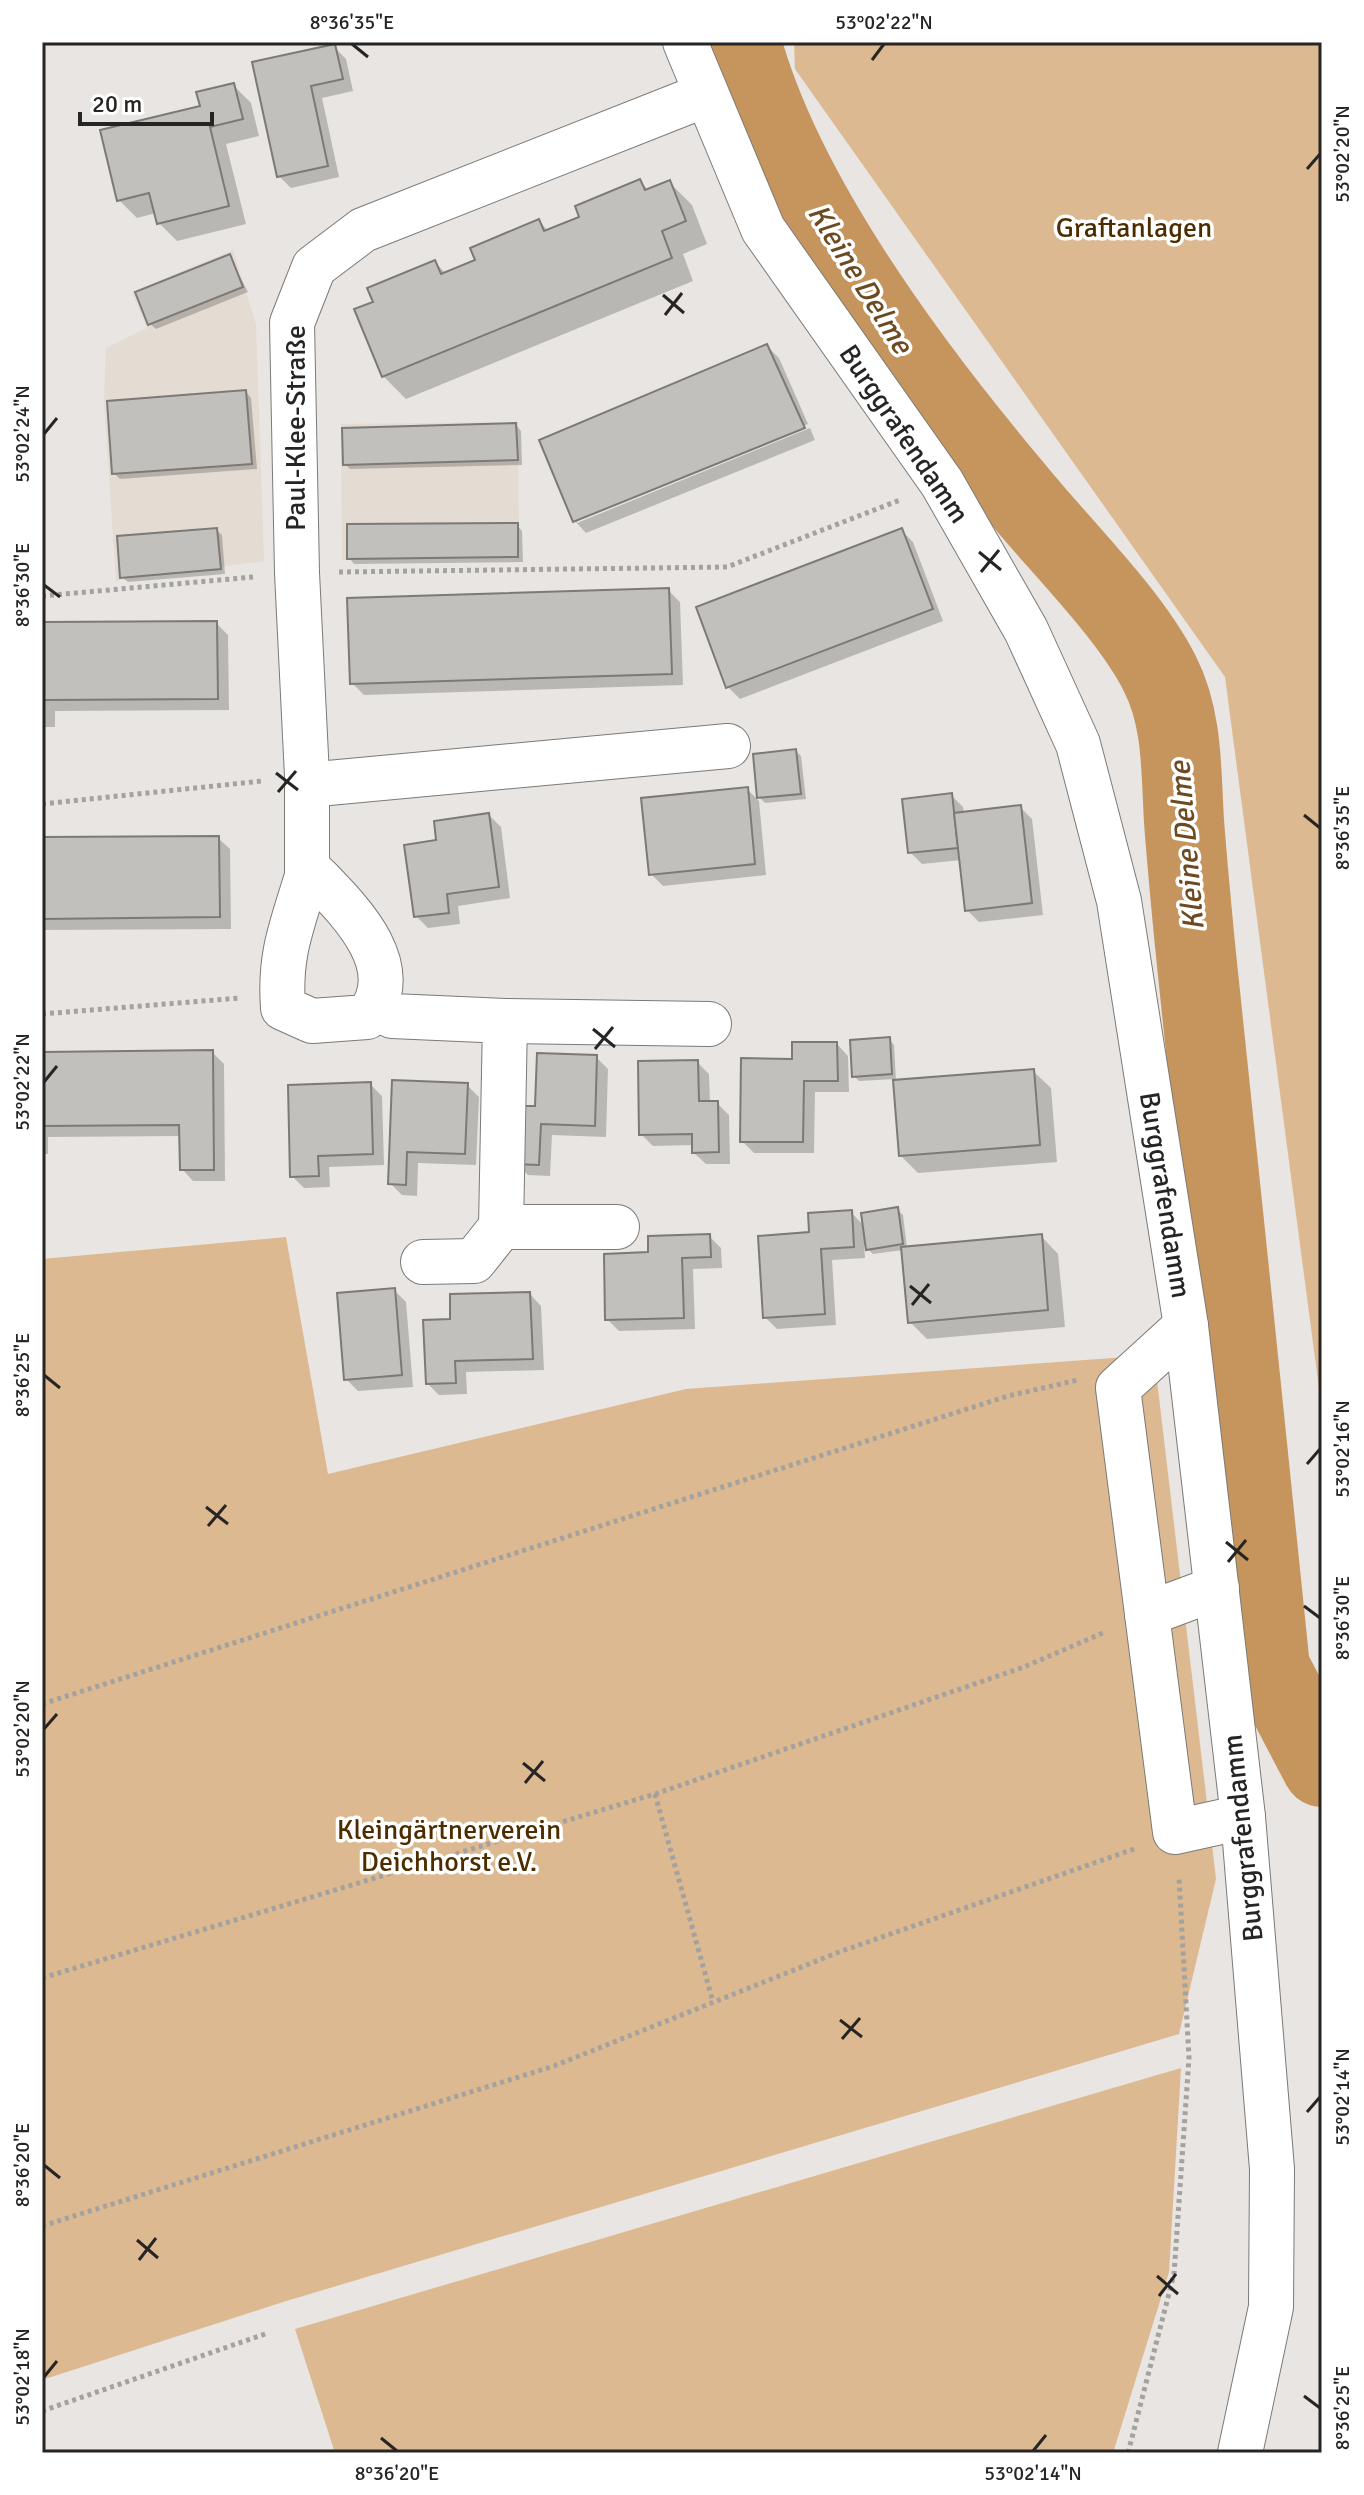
<svg xmlns="http://www.w3.org/2000/svg" width="1364" height="2495" font-family="Signika,sans-serif">
  <rect width="100%" height="100%" fill="#e8e5e2"/>
  <g fill="#e4dbd2">
    <path d="M233 250 256 324 264 561 116 581 104 400 106 348 147 328 132 292Z"/>
    <path d="M518 422 519 558 342 560 341 424Z"/>
  </g>
  <g fill="#ddb991">
    <path d="M794 42H1322V1411L1225 677 795 69Z"/>
    <path d="M286 1237 328 1474 686 1389 1154 1355 1216 1879 1179 2034 283 2302 42 2380V1259Z"/>
    <path d="M1181 2068 1169 2272 1113 2453H335L295 2329Z"/>
  </g>
  <g fill="#0003">
    <path d="M334 47 346 59 353 91 322 98 339 177 291 188 279 176 255 64Z"/>
    <path d="M233 85 251 103 259 136 226 144 246 224 177 241 159 223 156 213 137 218 119 200 202 108Z"/>
    <path d="M640 181 649 191 669 182 692 205 707 244 683 254 693 281 406 399 383 376 376 303 435 262 446 274 478 261 539 221 549 232 582 218Z"/>
    <path d="M229 256 248 292 156 329 150 324Z"/>
    <path d="M767 346 779 358 808 424 577 518V523L810 428 815 440 586 533 575 521 542 441Z"/>
    <path d="M246 392 251 398 257 469 120 479 114 473Z"/>
    <path d="M516 425 521 431 522 465 350 469 345 464Z"/>
    <path d="M517 525 522 531 523 562 354 564 349 558Z"/>
    <path d="M216 530 222 535 225 574 128 582 122 577Z"/>
    <path d="M901 530 913 542 943 621 740 699 728 687Z"/>
    <path d="M668 590 680 602 683 685 364 695 352 683Z"/>
    <path d="M216 623 228 635 229 710 55 711V727H42V633Z"/>
    <path d="M796 751 801 756 806 799 765 803 759 797Z"/>
    <path d="M747 789 759 801 766 875 663 886 651 874Z"/>
    <path d="M951 795 963 807 964 814 1020 807 1032 819 1043 915 979 922 967 910 961 860 922 864 910 852Z"/>
    <path d="M489 815 501 827 510 898 458 906 460 924 428 928 416 916 438 842Z"/>
    <path d="M218 838 230 849 231 929 42 930V839Z"/>
    <path d="M889 1039 894 1045 896 1081 1033 1071 1051 1088 1057 1162 918 1173 901 1156 895 1079 859 1081 854 1076Z"/>
    <path d="M837 1044 848 1056 849 1092H815L814 1153H754L742 1141 794 1061Z"/>
    <path d="M212 1052 224 1064 225 1181H193L182 1169 181 1136 48 1137V1154H42V1054Z"/>
    <path d="M596 1057 608 1069 606 1137 552 1135 550 1176 528 1175 516 1163 537 1108Z"/>
    <path d="M697 1062 709 1074 710 1103H717L729 1115 730 1164H706L694 1153V1145L653 1146 641 1134Z"/>
    <path d="M394 1082 467 1085 479 1097 476 1165 418 1163 417 1196 402 1195 390 1183Z"/>
    <path d="M370 1084 382 1096 384 1165 329 1167 330 1187 304 1188 292 1176Z"/>
    <path d="M897 1209 903 1215 907 1248 1041 1236 1058 1254 1065 1327 927 1339 910 1322 903 1250 873 1254 864 1245 865 1258 832 1260 836 1325 777 1329 765 1317 811 1234 851 1212 864 1226Z"/>
    <path d="M709 1236 721 1248 722 1268 693 1269 695 1329 619 1331 607 1319 650 1254Z"/>
    <path d="M394 1290 406 1302 413 1387 358 1391 346 1379Z"/>
    <path d="M530 1294 541 1306 544 1370 466 1372 467 1394 439 1395 427 1383 452 1321Z"/>
  </g>
  <g fill="none" stroke-linecap="round" stroke-linejoin="round">
    <path stroke="#c6955d" stroke-width="80" d="M741 42C783 197 914 371 1017 493 1060 546 1130 614 1160 674 1183 719 1181 771 1184 821 1187 862 1191 903 1195 945 1219 1186 1247 1427 1270 1668L1322 1767"/>
  </g>
  <g fill="#c2c0bc" stroke="#7c7976" stroke-width="2">
    <path d="M335 44 343 79 311 86 328 166 277 177 252 62Z"/>
    <path d="M234 83 243 119 210 127 229 206 157 224 149 193 117 201 100 130 200 106 196 92Z"/>
    <path d="M640 179 645 190 670 180 686 221 662 231 672 258 382 377 354 309 373 302 367 288 435 260 441 274 475 260 470 248 539 219 544 231 579 217 575 206Z"/>
    <path d="M230 254 243 287 148 325 135 292Z"/>
    <path d="M767 344 805 428 573 522 539 440Z"/>
    <path d="M246 390 252 464 112 474 107 401Z"/>
    <path d="M516 423 518 460 343 465 342 428Z"/>
    <path d="M518 523V557L347 559V524Z"/>
    <path d="M217 528 221 569 120 578 117 536Z"/>
    <path d="M902 528 933 609 726 688 696 607Z"/>
    <path d="M669 588 672 674 350 684 347 598Z"/>
    <path d="M217 621 218 699 44 700 42 716V622Z"/>
    <path d="M796 749 801 794 757 798 753 754Z"/>
    <path d="M748 787 755 864 649 875 641 798Z"/>
    <path d="M952 793 958 848 908 853 902 799Z"/>
    <path d="M1021 805 1032 903 965 911 954 813Z"/>
    <path d="M489 813 499 887 447 894 449 913 414 917 404 845 436 840 434 821Z"/>
    <path d="M219 836 220 917 42 919V837Z"/>
    <path d="M890 1037 892 1074 852 1077 850 1040Z"/>
    <path d="M792 1042H837L838 1081H804L803 1142H740L741 1058 792 1059Z"/>
    <path d="M213 1050 214 1170H180L179 1125 42 1126V1052Z"/>
    <path d="M537 1053 597 1055 595 1126 541 1124 539 1165 514 1164 516 1106H535Z"/>
    <path d="M698 1060 699 1101H718L719 1152 692 1153V1134L639 1135 638 1061Z"/>
    <path d="M1034 1069 1040 1145 899 1156 893 1080Z"/>
    <path d="M392 1080 468 1083 465 1154 407 1152 406 1185 388 1184Z"/>
    <path d="M371 1082 373 1154 318 1156 319 1176 290 1177 288 1085Z"/>
    <path d="M898 1207 903 1244 866 1250 861 1213Z"/>
    <path d="M852 1210 854 1247 821 1249 825 1314 763 1318 758 1236 809 1232 808 1213Z"/>
    <path d="M710 1234 711 1257 682 1258 684 1318 605 1320 604 1254 648 1252V1236Z"/>
    <path d="M1042 1234 1048 1310 908 1323 901 1247Z"/>
    <path d="M395 1288 402 1375 344 1380 337 1293Z"/>
    <path d="M530 1292 533 1359 455 1361 456 1383 426 1384 423 1320 450 1319V1294Z"/>
  </g>
  <g fill="none" stroke-linecap="round" stroke-linejoin="round">
    <g stroke="#7c7a77" stroke-width="46">
      <g id="minor">
        <path d="M685 42 763 229 942 483 1026 630 1078 744 1119 901 1186 1326 1243 1817 1272 2169 1271 2307 1240 2453"/>
        <path d="M307 785 728 746"/>
        <path d="M307 876V776L297 573 292 323 314 267 363 230 705 95"/>
        <path d="M307 876H316C350 911 407 967 367 1017L312 1021 283 1008C279 954 292 926 307 876Z"/>
        <path d="M376 1006 392 1016 505 1021 501 1227H617"/>
        <path d="M505 1021 709 1024"/>
        <path d="M423 1262 474 1261 501 1227"/>
        <path d="M1186 1326 1118 1388 1175 1832 1243 1817"/>
        <path d="M1147 1614 1217 1588"/>
      </g>
    </g>
    <g stroke="#a4a29f" stroke-width="5" stroke-dasharray="4 4" stroke-linecap="butt">
      <path d="M339 572 727 567 900 500"/>
      <path d="M42 596 253 577"/>
      <path d="M42 804 262 781"/>
      <path d="M42 1014 240 998"/>
      <path d="M42 1704 1008 1396 1078 1380"/>
      <path d="M655 1794 713 2002"/>
      <path d="M42 1978 655 1794 1024 1667 1105 1632"/>
      <path d="M42 2226 554 2066 839 1952 1137 1848"/>
      <path d="M42 2411 268 2333"/>
      <path d="M1128 2453 1174 2274 1189 2058 1179 1877"/>
    </g>
    <use href="#minor" stroke="#fff" stroke-width="44"/>
  </g>
  <path fill="none" stroke="#262523" stroke-width="3" d="M352 44 368 57M872 60 884 44M1307 169 1320 154M663 295 684 313M665 315 682 293M44 434 57 418M979 552 1001 570M981 572 999 550M44 585 60 597M276 773 298 790M278 792 296 771M1304 815 1320 828M593 1029 615 1047M595 1049 613 1027M44 1082 57 1066M910 1286 931 1303M912 1305 929 1284M44 1375 60 1388M1307 1464 1320 1449M206 1507 228 1524M208 1526 226 1505M1226 1542 1248 1560M1228 1562 1246 1540M1304 1606 1320 1618M44 1729 57 1714M523 1763 545 1781M525 1783 543 1761M840 2020 862 2037M842 2039 860 2018M1307 2112 1320 2097M44 2165 60 2178M137 2240 158 2258M139 2260 156 2238M1157 2276 1178 2294M1159 2296 1176 2274M44 2377 57 2361M1304 2396 1320 2408M381 2438 397 2451M1033 2451 1046 2435"/>
  <g text-anchor="middle" dominant-baseline="central" stroke-width="7" stroke-linejoin="round" paint-order="stroke">
    <g font-size="28" fill="#4d2d00" stroke="#fff">
      <text x="1134" y="228">Graftanlagen</text>
      <text x="449" y="1830">Kleingärtnerverein<tspan x="449" dy="32">Deichhorst e.V.</tspan></text>
    </g>
    <g font-size="28" fill="#262523" stroke="#fff">
      <text transform="translate(296 428) rotate(-90)">Paul-Klee-Straße</text>
      <text transform="translate(904 434) rotate(56)">Burggrafendamm</text>
      <text transform="translate(1165 1195) rotate(81)">Burggrafendamm</text>
      <text transform="translate(1243 1838) rotate(-96)">Burggrafendamm</text>
    </g>
    <g font-size="30" font-style="italic" fill="#6d4a21" stroke="#fff">
      <text transform="translate(860 279) rotate(58)">Kleine Delme</text>
      <text transform="translate(1187 846) rotate(-95)">Kleine Delme</text>
    </g>
  </g>
  <rect width="1364" height="2495" fill="none" stroke="#ffffff" stroke-width="88"/>
  <path d="M80 112v12h132v-12" fill="none" stroke="#262523" stroke-width="4"/>
  <text x="92" y="112" font-size="24" fill="#262523" stroke="#ffffff" stroke-width="6" paint-order="stroke">20 m</text>
  <rect x="44" y="44" width="1276" height="2407" fill="none" stroke="#262523" stroke-width="3"/>
  <g font-size="20" text-anchor="middle" fill="#262523">
    <text x="352" y="29">8°36'35"E</text>
    <text x="884" y="29">53°02'22"N</text>
    <text transform="translate(1342 154) rotate(-90)" y="7">53°02'20"N</text>
    <text transform="translate(22 434) rotate(-90)" y="7">53°02'24"N</text>
    <text transform="translate(22 585) rotate(-90)" y="7">8°36'30"E</text>
    <text transform="translate(1342 828) rotate(-90)" y="7">8°36'35"E</text>
    <text transform="translate(22 1082) rotate(-90)" y="7">53°02'22"N</text>
    <text transform="translate(22 1375) rotate(-90)" y="7">8°36'25"E</text>
    <text transform="translate(1342 1449) rotate(-90)" y="7">53°02'16"N</text>
    <text transform="translate(1342 1618) rotate(-90)" y="7">8°36'30"E</text>
    <text transform="translate(22 1729) rotate(-90)" y="7">53°02'20"N</text>
    <text transform="translate(1342 2097) rotate(-90)" y="7">53°02'14"N</text>
    <text transform="translate(22 2165) rotate(-90)" y="7">8°36'20"E</text>
    <text transform="translate(22 2377) rotate(-90)" y="7">53°02'18"N</text>
    <text transform="translate(1342 2408) rotate(-90)" y="7">8°36'25"E</text>
    <text x="397" y="2480">8°36'20"E</text>
    <text x="1033" y="2480">53°02'14"N</text>
  </g>
</svg>
